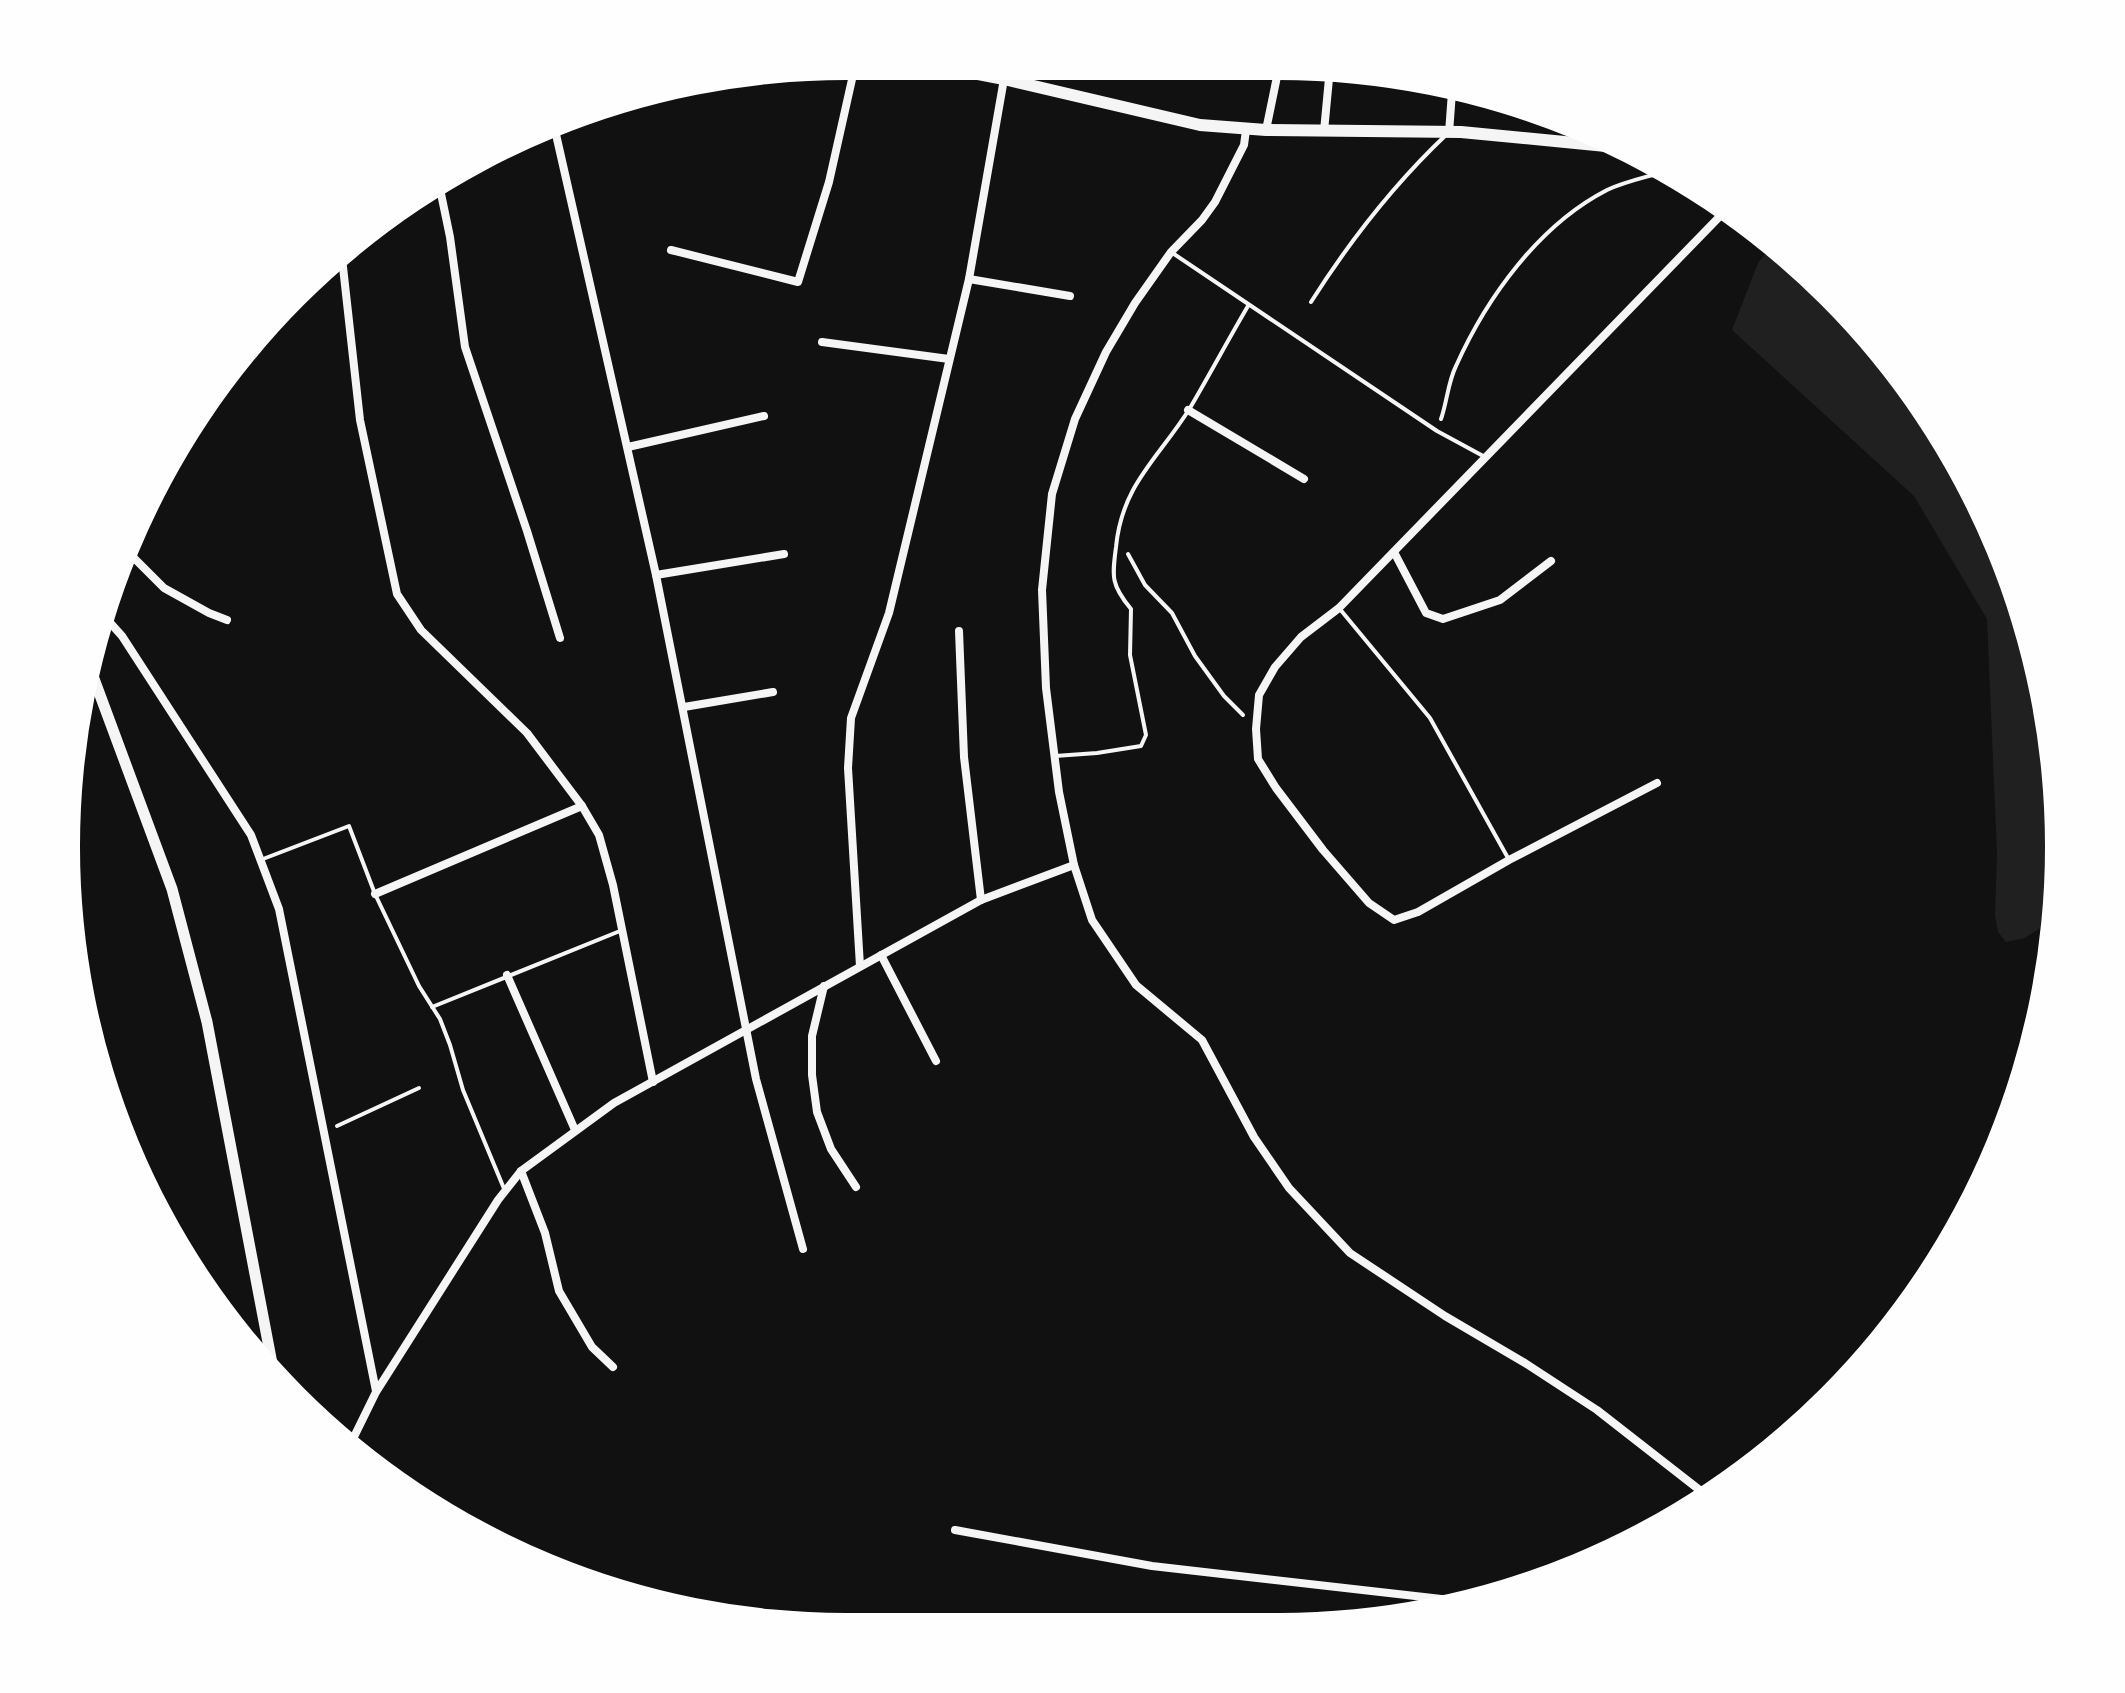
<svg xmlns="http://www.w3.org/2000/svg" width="2125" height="1693" font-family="Karla,sans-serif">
  <rect width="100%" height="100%" fill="#111"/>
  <path fill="#202020" d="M1772 245 1793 259 1866 332 1955 457 2018 596 2052 745 2057 898 2054 919 2025 938 2006 942 1998 932 1995 916 1997 853 1987 619 1914 496 1732 330 1758 263Z"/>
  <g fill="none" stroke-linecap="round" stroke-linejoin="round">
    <g stroke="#f5f5f5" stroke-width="4">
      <path d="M1441 419C1447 402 1448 382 1456 366 1487 297 1539 225 1607 190 1624 182 1643 178 1660 173L1665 169"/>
      <path d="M1128 554 1145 585 1172 613 1195 656 1224 696 1243 715"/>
      <path d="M337 1126 419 1088"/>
    </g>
    <g stroke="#f5f5f5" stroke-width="4">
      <path d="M1171 252 1437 431 1485 457"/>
      <path d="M1311 302C1351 239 1393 185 1447 134"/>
      <path d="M1339 608 1430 718 1508 858"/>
      <path d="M1055 756 1097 753 1141 746 1146 735 1130 655 1131 609C1111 585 1112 577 1116 547 1122 484 1159 458 1190 408 1210 374 1228 340 1248 306"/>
      <path d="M263 859 349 826 375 894 419 986 440 1019 450 1045 463 1090 505 1191"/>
      <path d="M432 1007 620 931"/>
    </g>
    <g stroke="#f5f5f5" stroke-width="8">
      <path d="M555 130 656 575 756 1079 803 1249"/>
      <path d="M1246 130 1244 145 1215 202 1202 220 1171 252 1135 303 1106 352 1075 419 1052 494 1042 590 1046 688 1059 792 1074 865 1092 920 1136 985 1202 1040 1254 1137 1289 1188 1350 1253 1445 1316 1525 1363 1597 1410 1706 1495"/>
      <path d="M1266 130 1279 67"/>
      <path d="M1324 131 1330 68"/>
      <path d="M1449 133 1452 92"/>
      <path d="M439 184 450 237 465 347 527 531 560 638"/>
      <path d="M671 250 798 282 829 182 855 66"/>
      <path d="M342 258 360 420 397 594 421 630 527 733 582 806 599 835 613 885 653 1082"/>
      <path d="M969 279 1070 296"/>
      <path d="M822 342 949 359"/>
      <path d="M1188 410 1304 479"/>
      <path d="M628 447 764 416"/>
      <path d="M1394 552 1426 613 1443 619 1500 600 1551 561"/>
      <path d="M130 554 164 588 209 613 227 620"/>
      <path d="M656 575 784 554"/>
      <path d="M104 616 122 636 251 835 279 909 376 1391"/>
      <path d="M959 631 964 757 981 900"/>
      <path d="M684 707 773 692"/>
      <path d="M1657 783 1509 860 1418 912 1394 920 1369 903 1323 850 1276 788 1258 759 1256 729 1259 695 1275 667 1301 637 1339 608 1725 211"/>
      <path d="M375 894 582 806"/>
      <path d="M881 955 936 1061"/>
      <path d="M860 966 848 768 851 718 889 613 969 279 1004 79"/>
      <path d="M507 975 575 1130"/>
      <path d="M824 986 812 1036V1075L817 1112 831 1149 856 1187"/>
      <path d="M521 1171 545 1233 559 1291 592 1347 613 1367"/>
      <path d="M350 1445 376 1392 498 1200 521 1171 614 1103 981 900 1074 865"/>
      <path d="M955 1530 1152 1566 1468 1602"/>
    </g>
    <path stroke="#f5f5f5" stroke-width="11" d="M90 668 172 889 207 1022 274 1374"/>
    <path stroke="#f5f5f5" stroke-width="12" d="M937 66 1004 79 1200 125 1266 130 1461 132 1616 147"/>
  </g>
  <path d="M0 0H2125V1693H0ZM846 80H1279A766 766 0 0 1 2045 846V847A766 766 0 0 1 1279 1613H846A766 766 0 0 1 80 847V846A766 766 0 0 1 846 80Z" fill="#fefefe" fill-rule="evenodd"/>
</svg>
